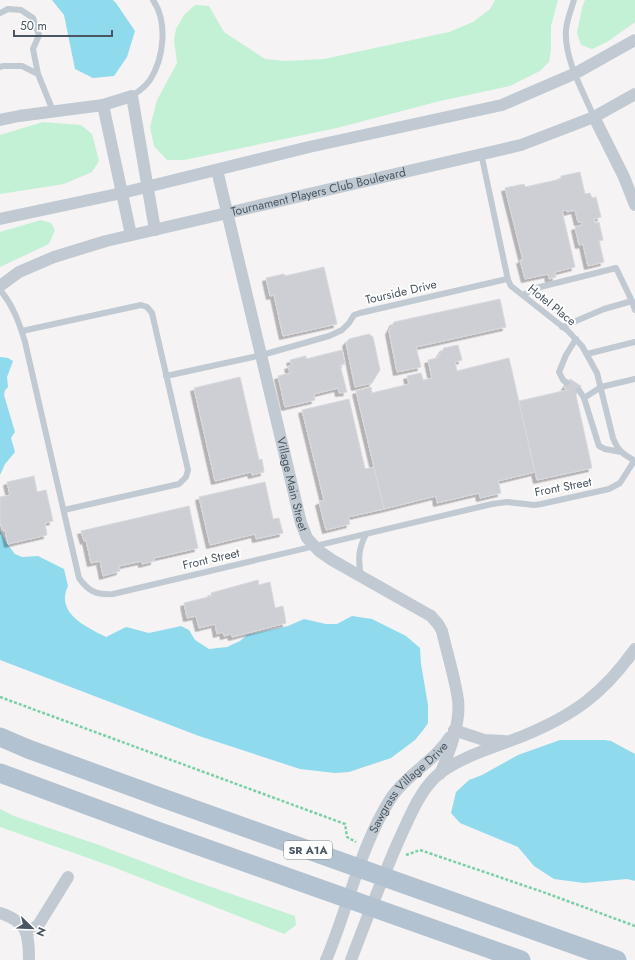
<svg xmlns="http://www.w3.org/2000/svg" width="635" height="960" font-family="Jost,sans-serif">
  <defs>
    <filter id="shadow"><feDropShadow dx="-3.5" dy="3.5" stdDeviation="0" flood-color="#0004"/></filter>
  </defs>
  <rect width="100%" height="100%" fill="#f5f3f3"/>
  <g fill="#c3f1d5">
    <path d="M495 0H558L551 26V49L549 62 540 71 510 86 440 101 337 128 184 160H167L154 146 150 127 157 100 177 63 174 40 176 29 184 15 195 5 209 6 224 32 265 59 285 61 324 59 449 32 473 22 490 9Z"/>
    <path d="M585 0H635V22L607 42 592 49 581 45 577 33 582 8Z"/>
    <path d="M43 122 81 125 92 134 99 161 92 172 64 184 0 194V135Z"/>
    <path d="M41 220 51 223 55 230 49 244 0 267V232Z"/>
    <path d="M0 809 14 816 99 845 191 880 295 916 296 925 284 934 108 865 0 827Z"/>
  </g>
  <g fill="#90daee">
    <path d="M52 0H113L116 3 135 31 127 57 114 76 93 78 75 69 64 15Z"/>
    <path d="M0 357 8 358 13 361 7 377 8 387 5 390 4 395 15 432 11 438 15 452 5 464 0 475Z"/>
    <path d="M0 530 8 545 15 554 22 557 38 556 64 569 68 586C55 613 86 627 106 637L126 627 149 633 181 626 189 630 195 640 209 649 227 647 240 641 247 635 288 626 304 619 326 624H337L352 616 372 619 406 636 420 648 421 664 428 705V723L424 729 415 740 391 758 349 772 335 773 300 769 199 736 0 660Z"/>
    <path d="M560 740H604L611 741 635 754V881L627 879 584 883 554 879 534 866 518 847 460 823 451 813 456 792 469 780 482 775 518 755Z"/>
  </g>
  <g fill="#cdcfd5" stroke="#d7d9de" filter="url(#shadow)">
    <path d="M580 172 585 194 590 193 592 198 596 197 601 217 594 219 595 223 599 222 603 240 599 241 604 262 588 266 583 244 579 245 575 227 582 225 581 222H578L575 210 567 212V210L562 211 575 267 555 272 556 277 549 279 548 274 525 279 520 260H523L505 188 524 184 525 187 561 179V176Z"/>
    <path d="M324 267 337 324 283 336 274 295 270 296 266 278 284 274 285 276Z"/>
    <path d="M500 299 506 327 416 347 421 367 397 372 389 331 394 322Z"/>
    <path d="M369 334 373 337 380 370 372 383 355 387 346 343 349 339Z"/>
    <path d="M458 345 462 360 455 362 457 371 509 358 535 472 498 481 501 493 480 498 479 493 437 503 436 496 384 509 356 391 371 387 372 393 409 384 407 376 421 373 423 380 432 378 428 360 437 358 444 348Z"/>
    <path d="M342 350 345 364 340 365 347 392 339 393 338 388 314 394 315 400 285 407 278 376 290 373 288 366 292 365 290 360 306 356V359Z"/>
    <path d="M240 377 259 460 262 459 264 472 252 475 251 472 215 481 194 388Z"/>
    <path d="M570 379 581 386 576 395 592 468 537 480 519 401 567 390 564 388Z"/>
    <path d="M349 399 365 469 374 467 384 509 348 517 350 524 326 530 319 502 324 500 302 410Z"/>
    <path d="M34 476 37 492 46 490 53 521 45 523 47 535 8 544 5 530 3 531 0 523V497L10 495 7 482Z"/>
    <path d="M265 482 273 519 279 518 283 533 256 539 255 534 210 545 199 497Z"/>
    <path d="M189 506 198 548 154 558V561L142 564V561L119 566 120 571 103 576 100 561 91 563 86 540 84 541 81 531Z"/>
    <path d="M258 580 259 585 270 582 275 608 283 606 286 623 232 637 231 634 224 636 223 632 217 634 215 624 199 628 196 616 187 618 184 603 212 596 211 593Z"/>
  </g>
  <g fill="none" stroke-linecap="round" stroke-linejoin="round">
    <g stroke="#7ad0a6" stroke-width="2.5" stroke-dasharray="3 2" stroke-linecap="butt">
      <path d="M0 697 345 824 347 837 356 842"/>
      <path d="M406 855 420 850 543 892 635 926"/>
    </g>
    <g stroke="#c1cad2" stroke-width="6">
      <path d="M574 0C571 10 567 19 566 30 564 59 583 91 594 117"/>
      <path d="M0 13 8 9 21 10 33 18 39 35 33 49 38 74"/>
      <path d="M0 67 3 66H22L38 74 53 111"/>
      <path d="M132 96C138 92 145 87 150 80 164 58 168 22 153 0"/>
      <path d="M481 153 508 280 511 286 568 331 582 346 597 373 613 438C618 451 623 454 635 461"/>
      <path d="M0 290C13 305 19 322 25 342L79 578C88 591 96 595 113 594L492 504 507 502 534 505 541 504 609 489 620 483 634 461"/>
      <path d="M523 295 536 288 616 268 632 301 604 309 562 327"/>
      <path d="M632 301 635 310"/>
      <path d="M22 331 141 305 147 307 152 313 188 470 186 477 179 484 64 510"/>
      <path d="M587 354 635 342"/>
      <path d="M166 376 262 355 329 336 342 330 349 323 354 315 360 313 507 279"/>
      <path d="M567 383 563 380 559 372 566 355 576 339"/>
      <path d="M579 390 584 398"/>
      <path d="M621 452 605 449 599 446 584 398 601 387 635 379"/>
      <path d="M361 576C358 559 358 550 366 534"/>
    </g>
    <g stroke="#c1cad2" stroke-width="12">
      <path d="M103 105 131 235"/>
      <path d="M594 117 624 177 635 205"/>
      <path d="M0 120 19 116 103 105 132 96 155 230"/>
      <path id="s1" d="M217 170 301 523 307 538 319 551 332 560 431 616 438 624 442 631C447 653 455 678 458 700 461 723 449 753 440 774"/>
      <path d="M0 219 122 193 309 147 502 105 576 73 635 40"/>
      <path id="s2" d="M0 286 19 272 54 257 106 241 521 145 594 117 635 94"/>
      <path d="M454 730 484 740 504 741"/>
      <path d="M0 913C27 922 29 933 29 960"/>
      <path d="M26 932 33 929 39 924 68 877"/>
      <path id="s3" d="M326 960C349 907 359 848 391 798 407 774 435 761 450 737"/>
      <path d="M351 960C366 921 381 881 398 842 409 819 419 790 440 773 465 755 495 747 523 736 574 715 603 694 635 649"/>
    </g>
    <g stroke="#b3c2d1" stroke-width="19">
      <path d="M0 737 28 749 168 800 617 960"/>
      <path d="M0 773 157 831 521 960"/>
    </g>
  </g>
  <g text-anchor="middle" dominant-baseline="central" stroke-width="4" stroke-linejoin="round" paint-order="stroke">
    <rect fill="#fff" stroke="#808990" stroke-width="1" x="284" y="841" width="48" height="18" rx="3"/>
    <g font-size="11" font-weight="bold" fill="#4a5661">
      <text x="308" y="850">SR A1A</text>
    </g>
    <g font-size="12" fill="#4a5661" stroke="#fff">
      <text stroke="none"><textPath href="#s2" startOffset="334">Tournament Players Club Boulevard</textPath></text>
      <text transform="translate(401 292) rotate(-13)">Tourside Drive</text>
      <text transform="translate(552 305) rotate(39)">Hotel Place</text>
      <text stroke="none"><textPath href="#s1" startOffset="323">Village Main Street</textPath></text>
      <text transform="translate(563 487) rotate(-11)">Front Street</text>
      <text transform="translate(211 559) rotate(-13)">Front Street</text>
      <text stroke="none"><textPath href="#s3" startOffset="194">Sawgrass Village Drive</textPath></text>
    </g>
  </g>
  <g transform="translate(32 928) rotate(113)" stroke="#ffffff" stroke-width="3" paint-order="stroke">
  <path d="M0-3L7 15L0 10L-7 15Z" fill="#4a5661"/>
  <text y="-6" font-size="11" font-weight="bold" text-anchor="middle" fill="#4a5661">N</text>
  </g>
  <path d="M14 30v6h98v-6" fill="none" stroke="#4a5661" stroke-width="2"/>
  <text x="20" y="30" font-size="12" fill="#4a5661" stroke="#ffffff" stroke-width="3" paint-order="stroke">50 m</text>
</svg>
